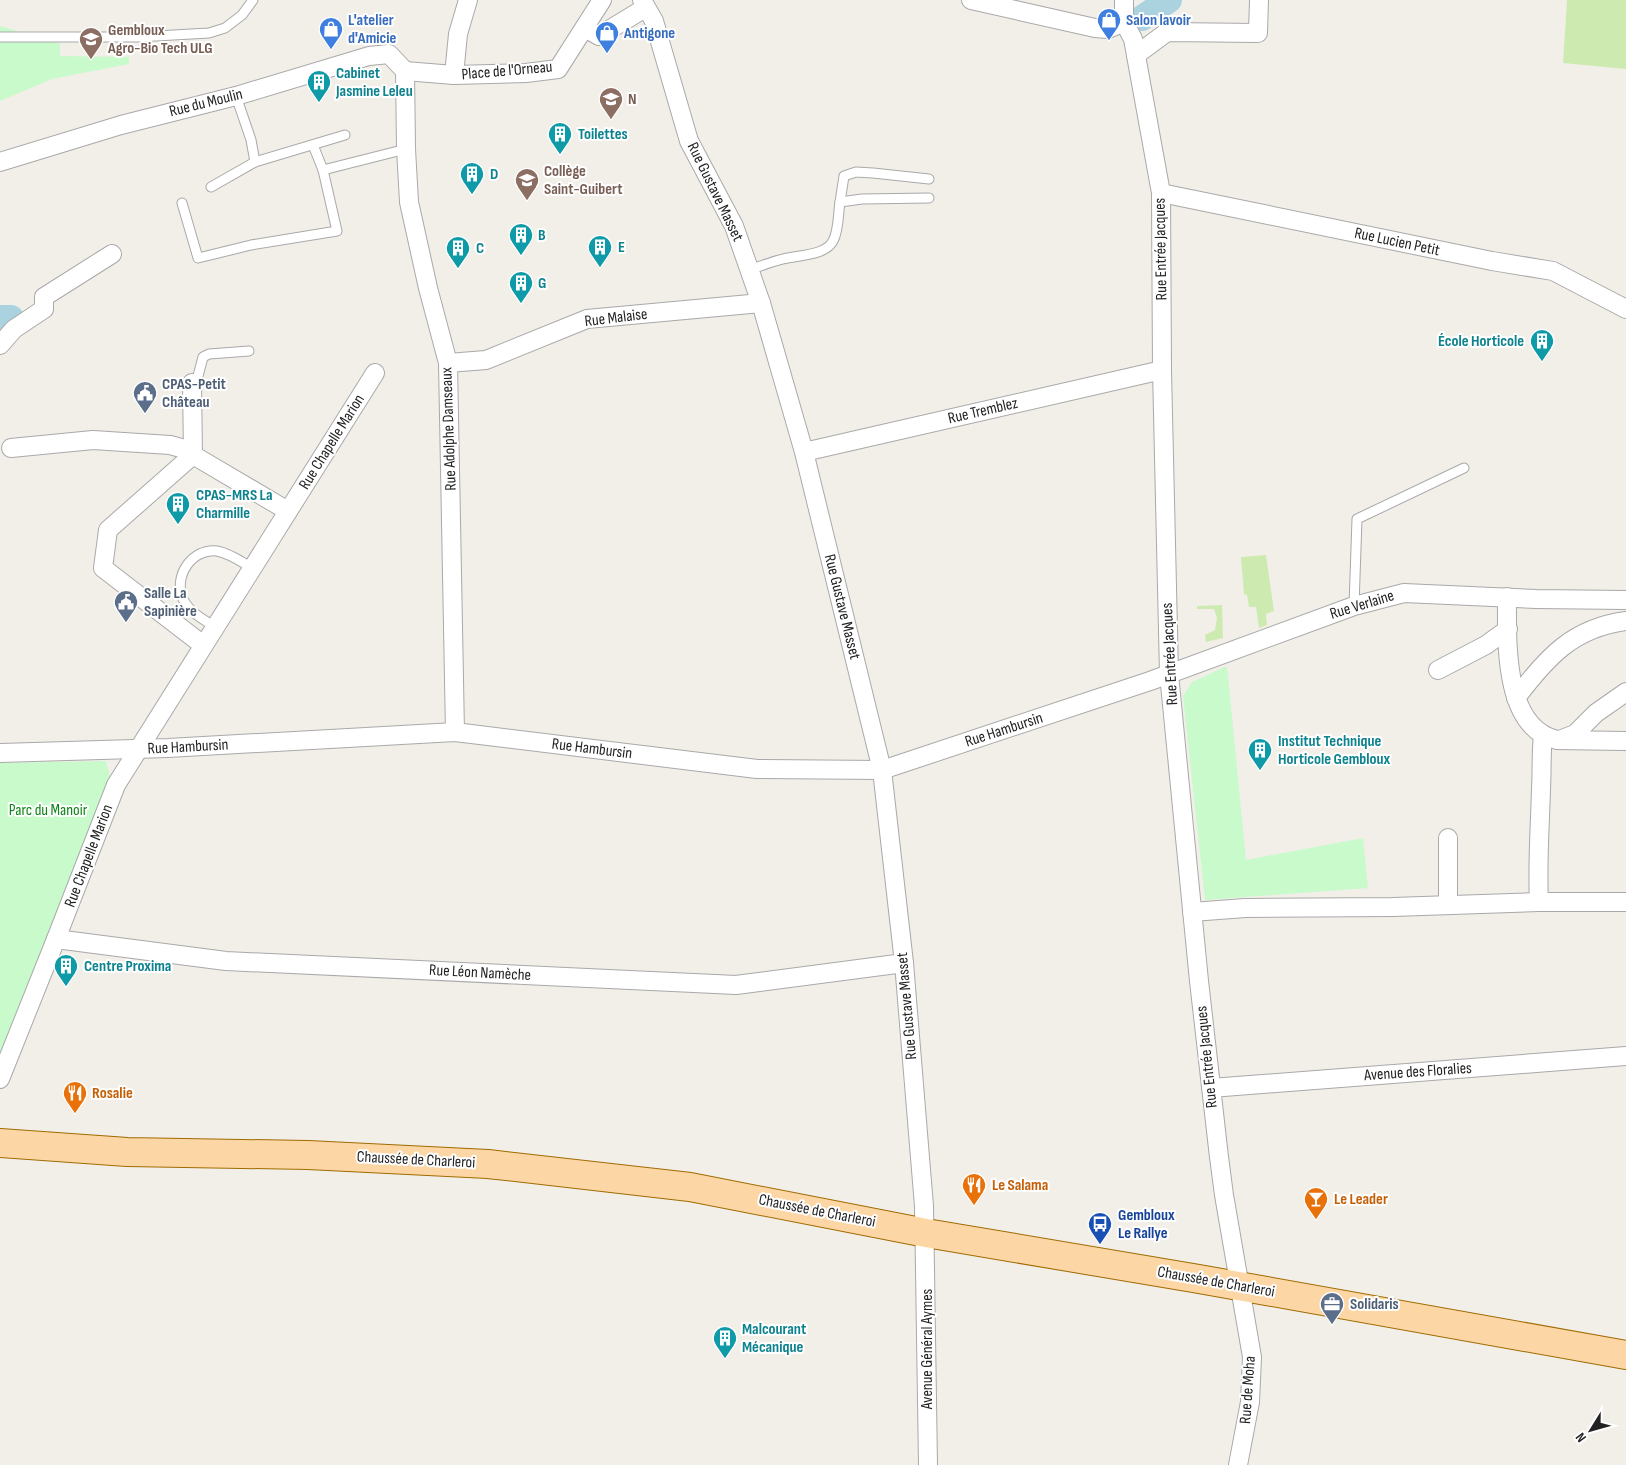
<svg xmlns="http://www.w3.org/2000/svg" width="1626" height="1465" font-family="'Sofia Sans Condensed',sans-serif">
  <rect width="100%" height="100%" fill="#f2efe9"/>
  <g fill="#cdebb0">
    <path d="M1567 0H1626V69L1563 63Z"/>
    <path d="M1266 555 1274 611 1266 614 1267 625 1259 628 1256 607H1249L1247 595 1244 594 1241 557Z"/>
    <path d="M1222 605 1223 638 1206 642 1205 635 1215 630 1217 618 1214 609H1197V606Z"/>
  </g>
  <g fill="#c8facc">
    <path d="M0 26 60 44V56L129 57V64L52 79 0 101Z"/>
    <path d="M1227 666 1246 860 1363 838 1368 888 1205 900 1183 696 1192 682Z"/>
    <path d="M106 761 111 781 0 1056V763Z"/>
  </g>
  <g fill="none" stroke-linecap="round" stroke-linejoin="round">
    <g stroke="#aad3df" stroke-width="26">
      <path d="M1142 18 1169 0"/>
      <path d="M0 318H11"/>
    </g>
    <g stroke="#a9a9a9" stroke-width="11">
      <g id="lane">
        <path d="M0 37H138L209 33 225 28 242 15 253 0"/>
        <path d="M313 145 323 170 406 149"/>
        <path d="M255 162 345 135"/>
        <path d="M211 187 255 162 251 140 236 96"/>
        <path d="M840 202 844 176 856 172 873 173 929 179"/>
        <path d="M182 203 198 258 251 245 337 231 323 170"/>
        <path d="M749 270C760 266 771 262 783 259 798 255 825 256 833 241 839 230 838 214 840 202L862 199 929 198"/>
        <path d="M192 383 198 376 203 357 209 354 249 351"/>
        <path d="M1354 606 1357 519 1464 468"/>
        <path d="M215 627C203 619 189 612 183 599 173 576 192 548 217 551 229 553 242 562 252 568"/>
      </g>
    </g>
    <g stroke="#a9a9a9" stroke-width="20">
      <g id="street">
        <path d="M642 0 654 21 689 141 734 226 761 303 804 452 882 770 904 963 924 1206 928 1465"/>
        <path d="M971 0 1095 28 1108 29 1124 22"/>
        <path d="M1124 0V22L1133 39 1161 193 1162 370 1169 674 1199 981 1219 1157 1224 1195 1252 1357 1250 1402 1238 1465"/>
        <path d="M585 28 599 36 645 8"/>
        <path d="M1136 55 1167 32 1258 33 1259 0"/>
        <path d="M405 71 406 149 409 202 428 288 448 363 455 732"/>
        <path d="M405 71 454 75 526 73 558 69 602 0"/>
        <path d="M454 75 458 34 468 0"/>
        <path d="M0 162 121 125 236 96 369 56 389 54 405 71"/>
        <path d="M1161 193 1492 261 1553 271 1626 309"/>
        <path d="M0 345 14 329 44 309V297L112 254"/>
        <path d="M448 363 486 360 587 319 761 303"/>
        <path d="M192 383 193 455"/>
        <path d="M11 448 93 440 170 445 181 448 193 455"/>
        <path d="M804 452 1162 370"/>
        <path d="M1507 597C1507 641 1503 728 1557 740L1626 741"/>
        <path d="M203 645 103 568 108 530 193 455 288 511"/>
        <path d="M1438 670 1486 645 1508 629"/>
        <path d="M1516 698C1547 657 1573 628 1626 621"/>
        <path d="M1562 739 1575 734 1596 713 1626 692"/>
        <path d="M0 753 168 748 455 732 757 769 882 770 1150 681 1354 606 1404 593 1536 599 1626 600"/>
        <path d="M1539 902C1537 864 1540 827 1541 789 1542 771 1541 753 1543 735"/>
        <path d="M1448 905V838"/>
        <path d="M1192 912 1245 908 1393 907 1539 902H1626"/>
        <path d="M56 939 226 961 736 985 904 963"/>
        <path d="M0 1079 56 939 116 785 375 373"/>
        <path d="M1211 1088 1626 1056"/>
      </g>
    </g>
    <g stroke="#a06b00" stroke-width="30">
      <path id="primary" d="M0 1143 127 1152 308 1155 488 1164 690 1187 926 1233 1199 1279 1626 1355"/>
    </g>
    <use href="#lane" stroke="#fff" stroke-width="9"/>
    <use href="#street" stroke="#fff" stroke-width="18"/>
    <use href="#primary" stroke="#fcd6a4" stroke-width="28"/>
  </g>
  <defs>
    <g id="shop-pin" transform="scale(1.25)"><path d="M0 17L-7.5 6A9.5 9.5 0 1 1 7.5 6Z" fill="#3f7fe0" stroke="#fff"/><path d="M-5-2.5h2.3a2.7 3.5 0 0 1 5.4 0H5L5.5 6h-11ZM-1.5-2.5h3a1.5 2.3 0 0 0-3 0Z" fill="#fff"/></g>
    <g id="university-pin" transform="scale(1.25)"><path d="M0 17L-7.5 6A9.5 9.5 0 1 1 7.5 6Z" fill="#8d6e63" stroke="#fff"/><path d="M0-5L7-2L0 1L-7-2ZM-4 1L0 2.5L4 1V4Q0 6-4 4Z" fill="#fff"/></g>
    <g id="building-pin" transform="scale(1.25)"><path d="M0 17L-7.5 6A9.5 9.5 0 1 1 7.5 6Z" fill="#0f9aa8" stroke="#fff"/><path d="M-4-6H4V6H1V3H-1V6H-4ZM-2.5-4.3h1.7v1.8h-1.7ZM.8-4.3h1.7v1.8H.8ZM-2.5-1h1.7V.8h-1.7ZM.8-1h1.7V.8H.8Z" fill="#fff"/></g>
    <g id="school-pin" transform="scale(1.25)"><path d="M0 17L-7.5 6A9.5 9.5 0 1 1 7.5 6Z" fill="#8d6e63" stroke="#fff"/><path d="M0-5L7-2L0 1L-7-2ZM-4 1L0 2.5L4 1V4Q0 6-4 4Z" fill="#fff"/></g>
    <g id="civic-pin" transform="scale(1.25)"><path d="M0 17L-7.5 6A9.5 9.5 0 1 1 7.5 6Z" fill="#5c6f8a" stroke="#fff"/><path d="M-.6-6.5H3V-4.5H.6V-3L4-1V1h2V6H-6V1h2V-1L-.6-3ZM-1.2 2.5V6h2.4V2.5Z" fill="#fff"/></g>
    <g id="restaurant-pin" transform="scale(1.25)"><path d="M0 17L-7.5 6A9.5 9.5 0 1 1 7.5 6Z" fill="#e8710a" stroke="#fff"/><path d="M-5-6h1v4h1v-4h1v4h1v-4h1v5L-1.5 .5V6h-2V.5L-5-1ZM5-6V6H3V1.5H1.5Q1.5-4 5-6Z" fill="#fff"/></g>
    <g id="bar-pin" transform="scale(1.25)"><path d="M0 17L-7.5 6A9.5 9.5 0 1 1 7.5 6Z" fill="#e8710a" stroke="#fff"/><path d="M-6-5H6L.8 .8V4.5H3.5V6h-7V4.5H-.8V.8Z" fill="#fff"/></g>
    <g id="bus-pin" transform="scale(1.25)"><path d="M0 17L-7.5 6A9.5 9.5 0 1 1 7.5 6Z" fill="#1a4fb4" stroke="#fff"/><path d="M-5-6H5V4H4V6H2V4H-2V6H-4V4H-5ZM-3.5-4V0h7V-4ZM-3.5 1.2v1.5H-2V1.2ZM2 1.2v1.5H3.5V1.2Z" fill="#fff"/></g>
    <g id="office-pin" transform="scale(1.25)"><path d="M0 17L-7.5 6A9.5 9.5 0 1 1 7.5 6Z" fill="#5c6f8a" stroke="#fff"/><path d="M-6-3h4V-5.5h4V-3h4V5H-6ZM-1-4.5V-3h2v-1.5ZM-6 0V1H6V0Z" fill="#fff"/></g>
  </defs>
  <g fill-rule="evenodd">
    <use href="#shop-pin" x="1109" y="20"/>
    <use href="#shop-pin" x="331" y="29"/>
    <use href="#shop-pin" x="607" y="33"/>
    <use href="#university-pin" x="91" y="39"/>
    <use href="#building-pin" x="319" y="82"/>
    <use href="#school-pin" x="611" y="99"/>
    <use href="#building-pin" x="560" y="134"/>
    <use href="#building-pin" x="472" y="174"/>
    <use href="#school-pin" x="527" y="180"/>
    <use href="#building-pin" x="521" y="235"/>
    <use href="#building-pin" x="600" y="247"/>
    <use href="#building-pin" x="458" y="248"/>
    <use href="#building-pin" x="521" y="283"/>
    <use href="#building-pin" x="1542" y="341"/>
    <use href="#civic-pin" x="145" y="393"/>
    <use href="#building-pin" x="178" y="504"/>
    <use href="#civic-pin" x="126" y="602"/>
    <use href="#building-pin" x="1260" y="750"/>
    <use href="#building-pin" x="66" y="966"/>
    <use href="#restaurant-pin" x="75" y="1093"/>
    <use href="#restaurant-pin" x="974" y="1185"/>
    <use href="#bar-pin" x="1316" y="1199"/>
    <use href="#bus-pin" x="1100" y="1224"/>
    <use href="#office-pin" x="1332" y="1304"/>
    <use href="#building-pin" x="725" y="1338"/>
  </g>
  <g text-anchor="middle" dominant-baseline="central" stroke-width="4" stroke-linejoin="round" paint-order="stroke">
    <g font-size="16" font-weight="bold" fill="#366cbe" stroke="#fff" text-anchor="start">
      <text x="348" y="20">L'atelier<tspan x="348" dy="18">d'Amicie</tspan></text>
      <text x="1126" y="20">Salon lavoir</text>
      <text x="624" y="33">Antigone</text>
    </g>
    <g font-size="16" font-weight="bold" fill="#785e54" stroke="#fff" text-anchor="start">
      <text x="108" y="30">Gembloux<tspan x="108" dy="18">Agro-Bio Tech ULG</tspan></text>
      <text x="628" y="99">N</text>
      <text x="544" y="171">Collège<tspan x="544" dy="18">Saint-Guibert</tspan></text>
    </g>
    <g font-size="16" fill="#222" stroke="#fff">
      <text transform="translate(507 71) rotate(-5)">Place de l'Orneau</text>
      <text transform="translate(206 103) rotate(-14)">Rue du Moulin</text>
      <text transform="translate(715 192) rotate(64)">Rue Gustave Masset</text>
      <text transform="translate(1397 242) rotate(12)">Rue Lucien Petit</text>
      <text transform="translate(1161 249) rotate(-91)">Rue Entrée Jacques</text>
      <text transform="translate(616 318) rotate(-7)">Rue Malaise</text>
      <text transform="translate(983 411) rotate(-13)">Rue Tremblez</text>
      <text transform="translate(449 429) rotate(-92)">Rue Adolphe Damseaux</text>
      <text transform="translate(332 442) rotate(-58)">Rue Chapelle Marion</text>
      <text transform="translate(1362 605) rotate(-17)">Rue Verlaine</text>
      <text transform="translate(842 607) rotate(76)">Rue Gustave Masset</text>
      <text transform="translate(1170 654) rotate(-93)">Rue Entrée Jacques</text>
      <text transform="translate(1004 730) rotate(-18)">Rue Hambursin</text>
      <text transform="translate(188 747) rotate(-3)">Rue Hambursin</text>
      <text transform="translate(592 749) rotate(7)">Rue Hambursin</text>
      <text transform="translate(89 856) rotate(-69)">Rue Chapelle Marion</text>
      <text transform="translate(480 973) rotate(3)">Rue Léon Namèche</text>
      <text transform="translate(907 1006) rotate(-95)">Rue Gustave Masset</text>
      <text transform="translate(1207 1057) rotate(-96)">Rue Entrée Jacques</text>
      <text transform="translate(1418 1072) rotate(-4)">Avenue des Floralies</text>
      <text transform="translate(416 1160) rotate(3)">Chaussée de Charleroi</text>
      <text transform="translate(817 1211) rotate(11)">Chaussée de Charleroi</text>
      <text transform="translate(1216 1282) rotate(10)">Chaussée de Charleroi</text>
      <text transform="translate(927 1349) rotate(-90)">Avenue Général Aymes</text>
      <text transform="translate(1248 1390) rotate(-86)">Rue de Moha</text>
    </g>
    <g font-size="16" font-weight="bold" fill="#0d838f" stroke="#fff" text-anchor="start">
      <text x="336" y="73">Cabinet<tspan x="336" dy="18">Jasmine Leleu</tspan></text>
      <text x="578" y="134">Toilettes</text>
      <text x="490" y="174">D</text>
      <text x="538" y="235">B</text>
      <text x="618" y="247">E</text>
      <text x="476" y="248">C</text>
      <text x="538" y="283">G</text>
      <text x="1524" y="341" text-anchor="end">École Horticole</text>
      <text x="196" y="495">CPAS-MRS La<tspan x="196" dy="18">Charmille</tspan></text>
      <text x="1278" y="741">Institut Technique<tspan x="1278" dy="18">Horticole Gembloux</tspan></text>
      <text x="84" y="966">Centre Proxima</text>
      <text x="742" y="1329">Malcourant<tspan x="742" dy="18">Mécanique</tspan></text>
    </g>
    <g font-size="16" font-weight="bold" fill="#4e5e75" stroke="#fff" text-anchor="start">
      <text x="162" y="384">CPAS-Petit<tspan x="162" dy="18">Château</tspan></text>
      <text x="144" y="593">Salle La<tspan x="144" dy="18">Sapinière</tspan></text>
      <text x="1350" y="1304">Solidaris</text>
    </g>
    <g font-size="16" fill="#0c8416" stroke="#fff">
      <text x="48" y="810">Parc du Manoir</text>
    </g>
    <g font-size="16" font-weight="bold" fill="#c56008" stroke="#fff" text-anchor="start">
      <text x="92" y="1093">Rosalie</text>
      <text x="992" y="1185">Le Salama</text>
      <text x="1334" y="1199">Le Leader</text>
    </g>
    <g font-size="16" font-weight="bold" fill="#164399" stroke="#fff" text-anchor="start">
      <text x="1118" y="1215">Gembloux<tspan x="1118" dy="18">Le Rallye</tspan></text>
    </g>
  </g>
  <g transform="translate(1591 1430) rotate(233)" stroke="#ffffff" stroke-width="4" paint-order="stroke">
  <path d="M0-4L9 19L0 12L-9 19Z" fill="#222222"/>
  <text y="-8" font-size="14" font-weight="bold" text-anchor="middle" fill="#222222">N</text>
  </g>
</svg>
